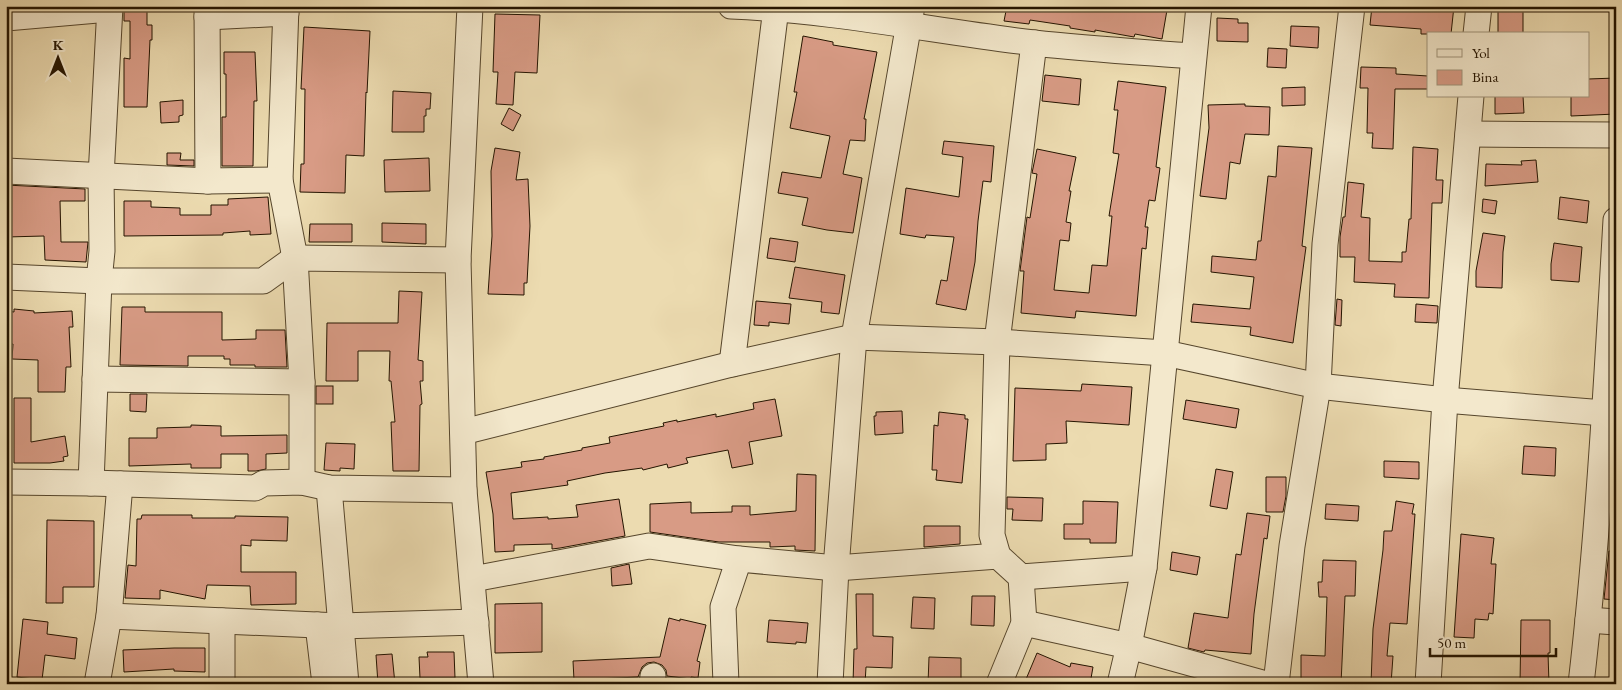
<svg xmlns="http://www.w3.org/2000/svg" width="1622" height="690" font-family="'EB Garamond',serif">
  <rect width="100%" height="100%" fill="#ecdbb0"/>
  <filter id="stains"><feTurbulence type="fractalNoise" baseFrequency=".004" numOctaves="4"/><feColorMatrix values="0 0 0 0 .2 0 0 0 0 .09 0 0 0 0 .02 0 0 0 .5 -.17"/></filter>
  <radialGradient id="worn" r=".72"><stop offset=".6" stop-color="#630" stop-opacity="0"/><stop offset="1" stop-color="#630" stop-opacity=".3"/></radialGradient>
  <g fill="#d89b85" stroke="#241400">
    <path d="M124 6H147V25H152V40H150L147 107H124V58L130 59V21H124Z"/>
    <path d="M1007 6H1146L1167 10 1162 39 1135 34 1134 37 1095 30V32L1070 28V26L1030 20 1029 24 1004 21Z"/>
    <path d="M1372 6 1406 8V6H1454L1451 34H1421V29L1370 25Z"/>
    <rect x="1498" y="6" width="25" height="28"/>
    <path d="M495 14 540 15 537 73 515 72 513 105 496 104 498 72H493Z"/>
    <path d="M1217 18 1238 19V23H1248V42L1217 41Z"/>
    <path d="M1291 26 1319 27 1318 48 1290 46Z"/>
    <path d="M304 27 370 31 367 93 366 92 364 156 346 155 345 193 300 192 301 164H304L305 89H301Z"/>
    <path d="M803 36 833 42V45L877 52 864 119H866L865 141 850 140 843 174 862 178 853 233 827 230 802 225 808 198 778 193 782 172 821 178 830 136 790 128 797 92H794Z"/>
    <path d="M1268 48 1287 49 1286 68 1267 67Z"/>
    <path d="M224 52H255L257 101H254L253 166H222V117H226V74H224Z"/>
    <path d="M1361 67 1396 68V74L1428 76V89H1395L1393 149 1372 148 1373 133H1367L1368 88H1360Z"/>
    <path d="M1045 75 1081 79 1079 105 1042 101Z"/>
    <path d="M1616 78V114L1571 116V96H1588V79Z"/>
    <path d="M1118 81 1166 87 1156 167 1160 168 1155 201 1149 200 1145 227H1148L1146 249 1142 248 1136 316 1076 311 1075 318 1021 313 1024 271H1020L1027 217 1030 218 1037 174 1032 173 1037 149 1076 157 1069 191H1071L1066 222 1071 223 1069 241 1060 240 1054 290 1089 293 1092 265 1107 266 1112 216H1109L1119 154 1113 153 1118 110H1114Z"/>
    <path d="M1305 87V105L1282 106V88Z"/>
    <path d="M393 91 431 93 430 109H426V116H424V132H392Z"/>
    <path d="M1495 96H1523L1524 113 1495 114Z"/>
    <path d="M183 100V115L179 116V122L161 123 160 102Z"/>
    <path d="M1245 104V106L1270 107 1269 135 1245 134 1240 164 1230 162 1226 199 1200 196 1209 128 1208 105Z"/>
    <path d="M509 108 521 115 513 131 501 124Z"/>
    <path d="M944 141 994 146 991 182 983 181 978 221 975 262 966 310 936 304 941 280 947 281 954 237 926 235 925 238 900 234 906 188 959 197 963 157 942 154Z"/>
    <path d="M1278 146 1312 148 1302 246 1306 247 1293 343 1250 335 1251 327 1191 322 1193 304 1250 309 1254 277 1211 272 1212 256 1256 260 1258 241H1261L1268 176 1276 177Z"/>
    <path d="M1413 147 1438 149 1436 180H1443L1442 203H1432L1429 298 1394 297 1395 284 1354 282 1355 257H1340V237L1343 217H1345L1348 182 1364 184 1361 217 1370 218 1369 261 1402 262V252H1406L1409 219H1411Z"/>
    <path d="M495 148 520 152 516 180 528 179 530 226 527 283H524V295L488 294 492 236 491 171Z"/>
    <path d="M167 153H181L180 160H194V166L167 165Z"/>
    <path d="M429 158 430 191 385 192 384 160Z"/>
    <path d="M1536 160 1538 182 1485 186 1486 164 1522 165 1521 161Z"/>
    <path d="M6 185 85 189V201H60L61 242H88L86 262 45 260 44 236 6 237Z"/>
    <path d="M268 197 271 234 250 235V231L223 233V235L124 236V201H151V207L180 208V215H211V205H228V199Z"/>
    <path d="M1560 197 1589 201 1587 223 1558 219Z"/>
    <path d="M1483 199 1497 201 1495 214 1482 212Z"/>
    <path d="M382 223 426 224V244L382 242Z"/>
    <path d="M310 224H352V242H309Z"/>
    <path d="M1483 233 1505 236 1503 252 1502 288 1476 287V271Z"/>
    <path d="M770 238 798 242 795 262 767 258Z"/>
    <path d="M1554 243 1582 247 1579 282 1551 280V264Z"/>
    <path d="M795 267 845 275 839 314 821 312 822 302 789 298Z"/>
    <path d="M399 291 422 292 418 360 423 361V381H420L422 404 420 405 419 471H393L391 422H395L391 381H389L390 351H358V381H326L327 323H398Z"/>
    <path d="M1337 299 1342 300 1341 326 1335 325Z"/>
    <path d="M756 301 791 304 789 324 769 322V326L754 325Z"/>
    <path d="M1416 304 1438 306 1437 323 1415 322Z"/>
    <path d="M122 307H145V312H222V340L256 339V330H285L287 367H255V365H230V359H224V356H188V366L120 365Z"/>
    <path d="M14 309 34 311V313L72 311 73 327H69L71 367H66L65 392H38V360L12 359 13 344H6V311L14 312Z"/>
    <path d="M1082 384 1132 387 1129 425 1066 421 1067 443 1046 444V460L1013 461 1015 388 1081 391Z"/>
    <rect x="316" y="386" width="17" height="18"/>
    <path d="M130 394H147L146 412 130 411Z"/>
    <path d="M14 398H31V442L65 436 68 456 63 457 64 461 50 463H14Z"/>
    <path d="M775 399 782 436 749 442 753 464 732 468 728 450 686 458 688 463 668 468 667 464 643 470 642 468 605 473 567 481 568 485 511 493 513 519 548 517V519L578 517 576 505 619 499 625 536 560 548 552 549V544L514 545V551L495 552 493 514 486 472 522 467 521 462 544 459V457L582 450V448L610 443 609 437 664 426 663 423 677 420V422L716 414V417L754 409 753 403Z"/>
    <path d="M1186 400 1239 409 1236 428 1183 419Z"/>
    <path d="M902 411 903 433 875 435 874 416H876V412Z"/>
    <path d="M939 412 965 415V419H968L962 483 936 480 937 470H932L934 425 938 426Z"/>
    <path d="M191 425 221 426V436L287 435V453L266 454V469L256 471H248V454H221V468H191V464L129 466V438H157V428L191 427Z"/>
    <path d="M326 443 355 444 354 469 340 468V471L324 470Z"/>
    <path d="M1524 446 1556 448 1555 476 1522 474Z"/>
    <path d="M1384 461 1419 462V479L1384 477Z"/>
    <path d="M1216 469 1233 472 1227 509 1210 506Z"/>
    <path d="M797 474 816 475 815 551 795 550V546L770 547V542H719L650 532V504L691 502V513L732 512V506H750V515L796 511Z"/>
    <path d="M1266 477H1286V496L1283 512H1266Z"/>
    <path d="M1007 497 1043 498 1042 521 1012 520 1013 509H1007Z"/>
    <path d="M1083 501 1118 502 1116 543H1090V539H1064V524H1083Z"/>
    <path d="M1396 501 1414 504 1412 514H1415L1407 624 1390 623 1387 656H1393L1391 684H1371L1373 629 1383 550 1384 531H1392Z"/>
    <path d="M1326 504 1359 506 1358 521 1325 519Z"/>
    <path d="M1247 513 1270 516 1267 539 1264 538 1254 614 1251 654 1205 650 1204 652 1188 648 1194 613 1228 618 1236 554 1241 555Z"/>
    <path d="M142 515H192V518H235V516L288 517 287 541 251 540V546L241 545V572H296V604L251 605 250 586 207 585 205 599 160 590V599L125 598 128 565 136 566 137 519H141Z"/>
    <path d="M47 520 94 521V587H63V603H46Z"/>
    <path d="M924 526H960V544L924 547Z"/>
    <path d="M1461 534 1494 538 1491 564H1496L1493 614 1489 613 1488 620 1475 619 1474 638 1454 637Z"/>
    <path d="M1609 551H1616V600L1604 599Z"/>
    <path d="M1172 552 1200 557 1197 575 1170 570Z"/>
    <path d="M1323 560 1356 561 1355 596H1345L1341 684H1301V655L1325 656 1327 597H1319L1318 582H1322Z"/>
    <path d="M629 564 632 584 612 586 611 568Z"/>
    <path d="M856 594H873V636L893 637 892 668 866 667 865 684H853L854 649H857Z"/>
    <path d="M972 596H995L994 626 971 625Z"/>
    <path d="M913 597 935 598 934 629 911 628Z"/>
    <path d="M542 603V652L495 653V604Z"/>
    <path d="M669 618 680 621V619L706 625 697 661 700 662 698 678 691 677V679L667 676 666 670 662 665 654 662 647 663 642 667 638 677 574 680 573 661 660 657Z"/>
    <path d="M23 619 48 622 47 634 77 638 75 659 45 655 42 680 17 677Z"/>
    <path d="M769 620 808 623 806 643 796 642V644L767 642Z"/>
    <path d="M1521 620H1550V653H1548L1549 684H1520Z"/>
    <path d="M174 648H205V672L174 671V669L124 672 123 650Z"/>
    <path d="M427 652H454L455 678H420L419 657H428Z"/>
    <path d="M1037 653 1070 667 1071 663 1093 667 1090 684H1024Z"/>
    <path d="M392 654 395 684H378L376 655Z"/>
    <path d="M929 657 961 658V679H949V684H928Z"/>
  </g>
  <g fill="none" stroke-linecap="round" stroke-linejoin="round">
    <g stroke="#56462c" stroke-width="27">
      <g id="minor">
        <path d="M207 6 208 181"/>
        <path d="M286 6 280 180 295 258 302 382V482"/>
        <path d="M470 6 458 260 464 490 481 684"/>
        <path d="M731 6C833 10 933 31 1034 43 1087 49 1140 52 1193 56"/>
        <path d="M207 17 286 13"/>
        <path d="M6 18 109 9"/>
        <path d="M1476 34 1479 6"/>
        <path d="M1468 134 1616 135"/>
        <path d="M6 171 208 181 280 180"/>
        <path d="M6 277 99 281H263L295 258 458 260"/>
        <path d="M732 364 776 8"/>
        <path d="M95 379 302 382"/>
        <path d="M463 432 732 364 854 337 997 342 1165 353 1318 386 1445 400 1604 413 1616 422"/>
        <path d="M6 482 91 483 255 488 264 483 302 482 329 488 464 490"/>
        <path d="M91 483 99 281 102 251 101 177 110 6"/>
        <path d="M329 488 346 684"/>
        <path d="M1021 577 1144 568"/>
        <path d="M473 579 649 546 739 559 836 568 998 556"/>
        <path d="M109 616 340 626 476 622"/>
        <path d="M1588 620 1616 622"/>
        <path d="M222 621V684"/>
        <path d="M1024 623 1129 646 1266 684"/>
        <path d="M318 625 325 684"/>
        <path d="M97 684 109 616 120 484"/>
        <path d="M652 684 653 676"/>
        <path d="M726 684 723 607 739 559"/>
        <path d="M830 684 836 568 854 337 912 6"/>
        <path d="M999 684 1024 623 1021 577 998 556 992 535 997 342 1034 43"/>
        <path d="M1120 684 1129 646 1144 568 1199 6"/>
        <path d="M1276 684 1292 546 1318 386 1325 244 1352 6"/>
        <path d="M1428 684 1445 400 1471 96"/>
        <path d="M1581 684C1599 530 1607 375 1616 220"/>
      </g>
    </g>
    <use href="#minor" stroke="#f3e8cc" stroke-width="25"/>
  </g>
  <rect width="1622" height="690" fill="none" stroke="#ecdbb0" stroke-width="25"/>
  <rect x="8" y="8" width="1607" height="675" fill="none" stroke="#241400" stroke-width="2.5"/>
  <rect x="12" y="12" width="1597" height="665" fill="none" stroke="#241400"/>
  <rect x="1427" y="32" width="162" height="65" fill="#f3e8cc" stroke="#a0937a"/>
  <rect x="1437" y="49" width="25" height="8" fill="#f3e8cc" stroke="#a0937a"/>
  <text x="1472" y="58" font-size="15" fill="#241400">Yol</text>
  <rect x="1437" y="70" width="25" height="15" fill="#d89b85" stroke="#a0937a"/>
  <text x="1472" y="82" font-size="15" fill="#241400">Bina</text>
  <g transform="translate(58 58)" stroke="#f3e8cc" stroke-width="4" paint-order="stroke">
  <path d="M0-4L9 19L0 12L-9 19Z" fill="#241400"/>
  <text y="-8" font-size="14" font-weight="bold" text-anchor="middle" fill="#241400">K</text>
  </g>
  <path d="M1430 648v8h126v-8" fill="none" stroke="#241400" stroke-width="2.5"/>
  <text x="1437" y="648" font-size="15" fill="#241400" stroke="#f3e8cc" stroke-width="4" paint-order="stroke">50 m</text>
  <rect width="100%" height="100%" filter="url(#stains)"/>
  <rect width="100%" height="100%" fill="url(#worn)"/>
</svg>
